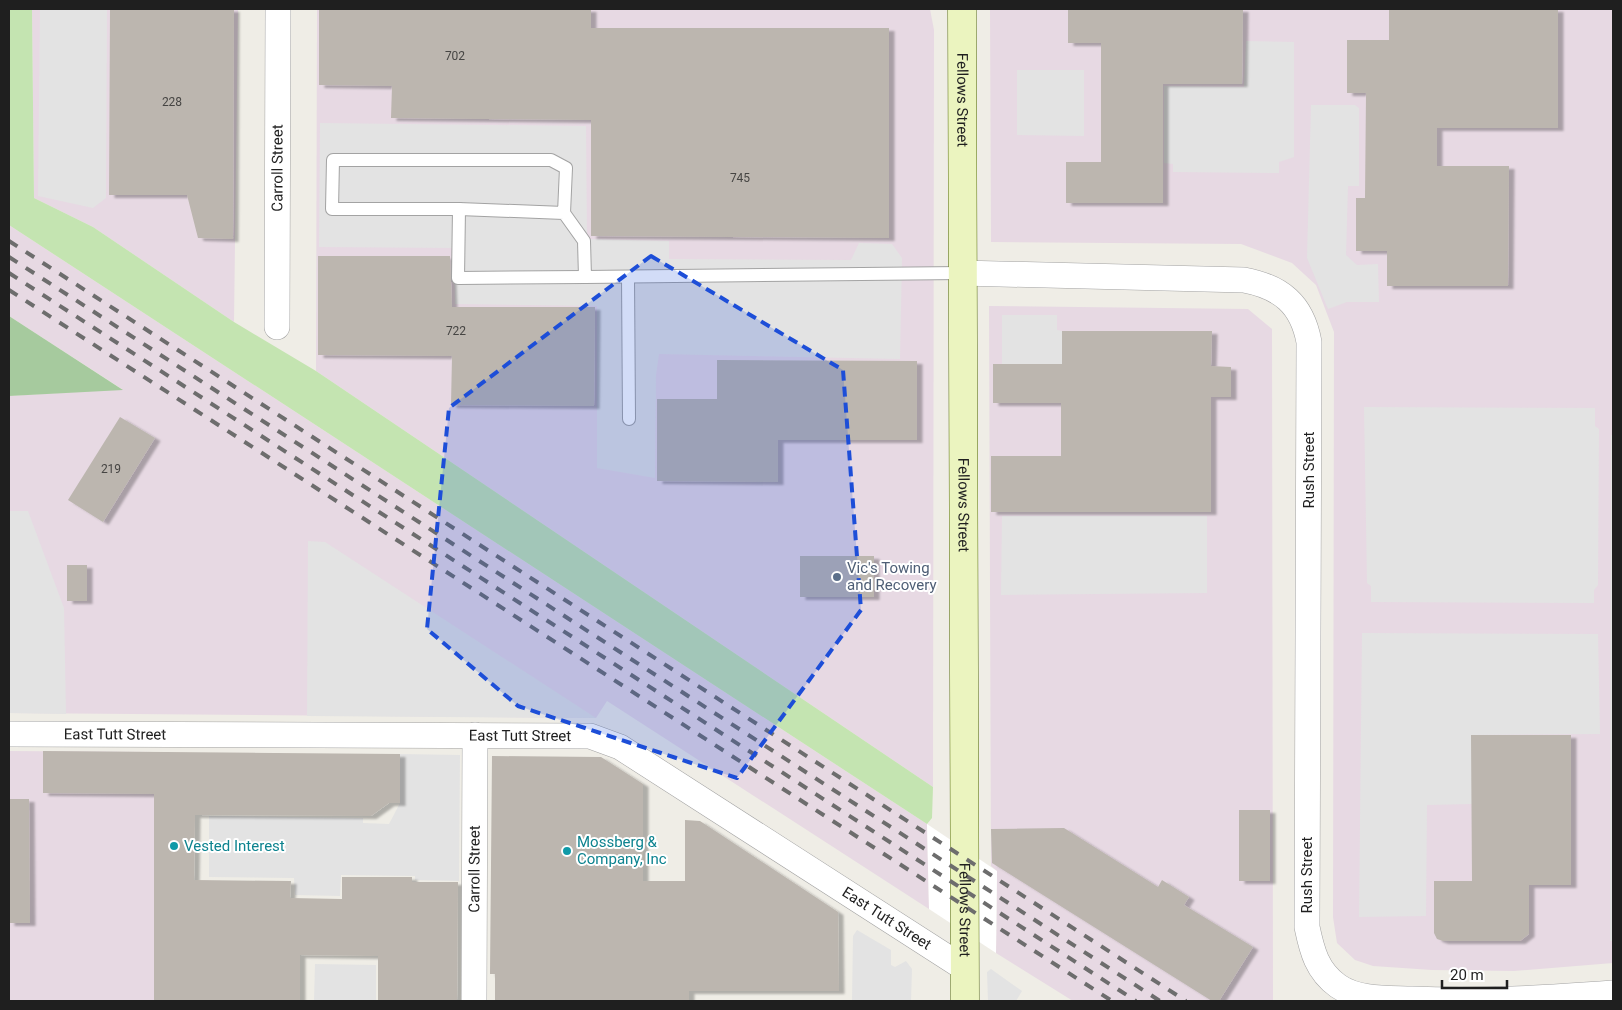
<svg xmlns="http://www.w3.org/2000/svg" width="1622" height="1010" font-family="Roboto,sans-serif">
  <defs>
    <filter id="shadow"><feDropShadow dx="5.5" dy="3" stdDeviation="1" flood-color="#0004"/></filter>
  </defs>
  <rect width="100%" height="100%" fill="#efede6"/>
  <g fill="#e7d9e3">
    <path d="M32 9H238L234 322 93 227 34 198Z"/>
    <path d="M317 9H930L934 30 933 787 316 371Z"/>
    <path d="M990 9H1613V963L1514 971 1432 970 1373 966 1355 960 1337 943 1333 917 1334 332 1316 285 1292 263 1241 244 991 242Z"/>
    <path d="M9 225 927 824 929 909 607 701 596 718 9 713V396L122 389 9 316Z"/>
    <path d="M989 306 1248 309 1272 329 1273 1001H1073L996 953 997 871 991 866Z"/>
    <path d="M9 751 154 752V1001H9Z"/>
  </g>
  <path fill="#c4e4b1" d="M9 9H32L34 198 93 227 234 322 316 371 933 787 932 818 927 824 9 225Z"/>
  <path fill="#a6ca9e" d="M9 316 123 390 9 396Z"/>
  <g fill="#e3e3e3">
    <path d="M40 9H107L106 198 93 208 38 196Z"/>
    <path d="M1246 41 1294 42V157L1279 162V173L1173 172V164L1164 163V86L1244 87Z"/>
    <path d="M1017 70H1084V136L1017 135Z"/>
    <path d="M1311 105H1355L1359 108V186H1348L1346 255 1357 265 1378 264 1379 302H1347L1328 309 1307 258Z"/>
    <path d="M320 123 586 126 587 239 669 241V259L851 260 859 243 892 244 902 258 900 359 659 354 656 375 655 478 597 468V306L455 304 454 248 319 247Z"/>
    <path d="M1002 315H1057V330L1062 331V364H1002Z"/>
    <path d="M1364 407 1595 408V426L1599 429 1598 585 1594 590V603L1371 602V586L1367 583Z"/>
    <path d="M1611 435H1613V941H1610Z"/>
    <path d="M9 511H28L64 608 66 714 9 713Z"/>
    <path d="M1002 516H1207V593L1001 595Z"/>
    <path d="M308 541 325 542 596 718 307 716Z"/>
    <path d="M1362 633 1598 634 1600 734 1472 735V804L1427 805 1426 916 1359 917Z"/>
    <path d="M400 754 460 755 459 881 415 880V876L341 875 340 896 295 895 294 878 209 877V816L363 818V823L389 824 400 803Z"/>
    <path d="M857 930 891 950V965L895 967 906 961 912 969 911 1001H852L853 936Z"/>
    <path d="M315 964 376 965V1001H314Z"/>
    <path d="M991 969 1022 991 1016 1001H988L987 972Z"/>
  </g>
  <path fill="#fff" d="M927 824 997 871 996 953 929 909Z"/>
  <g fill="#bcb6af" filter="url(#shadow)">
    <path d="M110 9H234L233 239 198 238 187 195H109Z"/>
    <path d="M319 9H591V28H889V238L591 236V120L391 118 392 86 319 85Z"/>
    <path d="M1068 9H1243L1242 84H1163V203H1066V162H1101V43H1068Z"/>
    <path d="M1389 9H1558V128H1437V166H1509L1508 286H1387V251H1356V198H1365L1366 93H1347V40H1389Z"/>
    <path d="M318 256H450L452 307H595L594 406 451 405 452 356 318 355Z"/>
    <path d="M1062 331H1212L1211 366 1231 367V397H1211V512H991V456H1061V403H993V364H1062Z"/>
    <path d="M717 360 917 361V440H778V482L657 481V399H717Z"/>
    <path d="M120 417 155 438 103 522 68 500Z"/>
    <rect x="800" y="556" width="74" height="41"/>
    <rect x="67" y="565" width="20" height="36"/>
    <path d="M1471 735H1571V885H1529V934L1520 941H1443L1437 939 1434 933V881H1472Z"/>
    <path d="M43 751 400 754V803H389L371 816 195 815 194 880 291 881 290 898 342 899V877H412V882H458L457 1001H378V956L300 955V1001H154V794L43 793Z"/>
    <path d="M492 756 601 757 643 784V881H685V820L700 821 838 912 839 991H689V1001H495V974H490Z"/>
    <path d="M9 799H29L30 923H9Z"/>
    <rect x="1239" y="810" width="31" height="71"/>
    <path d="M1064 828 1158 887 1162 880 1189 897 1184 905 1253 947 1219 1001H1212L992 863 991 829Z"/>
  </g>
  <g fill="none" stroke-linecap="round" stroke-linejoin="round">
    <g stroke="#a3a3a3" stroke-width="14">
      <g id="lane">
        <path d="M459 209 458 278 585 277"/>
        <path d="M564 213 459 209H332L333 160H551L566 168 564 213 584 241 585 277 962 273"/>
        <path d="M628 277 629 419"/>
      </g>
    </g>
    <g stroke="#a3a3a3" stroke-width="26">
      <g id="street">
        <path d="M962 273 1244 280C1281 287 1302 304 1309 342L1307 927C1312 951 1317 971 1338 986 1358 1000 1388 998 1412 999 1480 1002 1546 998 1613 993"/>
        <path id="s1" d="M277 327 278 9"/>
        <path id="s2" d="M9 734 590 736 620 747 964 968"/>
        <path id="s3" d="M474 1001 475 735"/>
      </g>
    </g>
    <g stroke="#576d0f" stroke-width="29">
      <g id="secondary">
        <path id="s4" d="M962 9 965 1001"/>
      </g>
    </g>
    <use href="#lane" stroke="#fff" stroke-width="12"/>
    <use href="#street" stroke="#fff" stroke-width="25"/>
    <use href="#secondary" stroke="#ebf4bf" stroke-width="28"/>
    <g stroke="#6d6d6d" stroke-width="4" stroke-dasharray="10 10" stroke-linecap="butt">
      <path d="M9 241 1186 1001"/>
      <path d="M9 257 1160 1001"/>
      <path d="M9 273 1136 1001"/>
      <path d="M9 290 1112 1001"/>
    </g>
  </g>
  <path fill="#1d4ed8" fill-opacity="0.2" stroke="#1d4ed8" stroke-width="4" stroke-dasharray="10 6" stroke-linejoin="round" d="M651 256 843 370 861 610 737 778 518 706 427 629 449 408Z"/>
  <circle fill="#5c6f8a" stroke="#fff" stroke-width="2" cx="837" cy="577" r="5"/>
  <g fill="#0f9aa8" stroke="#fff" stroke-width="2">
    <circle cx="174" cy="846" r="5"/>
    <circle cx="567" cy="851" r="5"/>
  </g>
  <g text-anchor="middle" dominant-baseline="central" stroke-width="4" stroke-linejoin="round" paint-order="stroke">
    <g font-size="12" fill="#464543">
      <text x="455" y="56">702</text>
      <text x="172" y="102">228</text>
      <text x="740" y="178">745</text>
      <text x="456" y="331">722</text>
      <text x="111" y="469">219</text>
    </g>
    <g font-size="15" fill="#1f1f1f" stroke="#fff">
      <text stroke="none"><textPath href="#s4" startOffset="91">Fellows Street</textPath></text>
      <text stroke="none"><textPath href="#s1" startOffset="159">Carroll Street</textPath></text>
      <text transform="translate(1309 470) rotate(-90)">Rush Street</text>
      <text stroke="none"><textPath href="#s4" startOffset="496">Fellows Street</textPath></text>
      <text stroke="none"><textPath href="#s2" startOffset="106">East Tutt Street</textPath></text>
      <text stroke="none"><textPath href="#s2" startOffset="511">East Tutt Street</textPath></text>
      <text stroke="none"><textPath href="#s3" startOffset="132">Carroll Street</textPath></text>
      <text transform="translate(1307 875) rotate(-90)">Rush Street</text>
      <text stroke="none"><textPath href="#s4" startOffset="901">Fellows Street</textPath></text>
      <text stroke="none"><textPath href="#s2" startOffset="930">East Tutt Street</textPath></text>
    </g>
    <g font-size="15" fill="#4e5e75" stroke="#fff" text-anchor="start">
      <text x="847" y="568">Vic's Towing<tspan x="847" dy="17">and Recovery</tspan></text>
    </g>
    <g font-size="15" fill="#0d838f" stroke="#fff" text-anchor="start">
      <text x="577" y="842">Mossberg &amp;<tspan x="577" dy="17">Company, Inc</tspan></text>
      <text x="184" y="846">Vested Interest</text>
    </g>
  </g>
  <rect width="1622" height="1010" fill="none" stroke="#1f1f1f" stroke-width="20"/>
  <path d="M1442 980v8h65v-8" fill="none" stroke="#1f1f1f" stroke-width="2.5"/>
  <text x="1450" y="980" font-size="15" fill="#1f1f1f" stroke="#ffffff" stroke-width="4" paint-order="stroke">20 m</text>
</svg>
